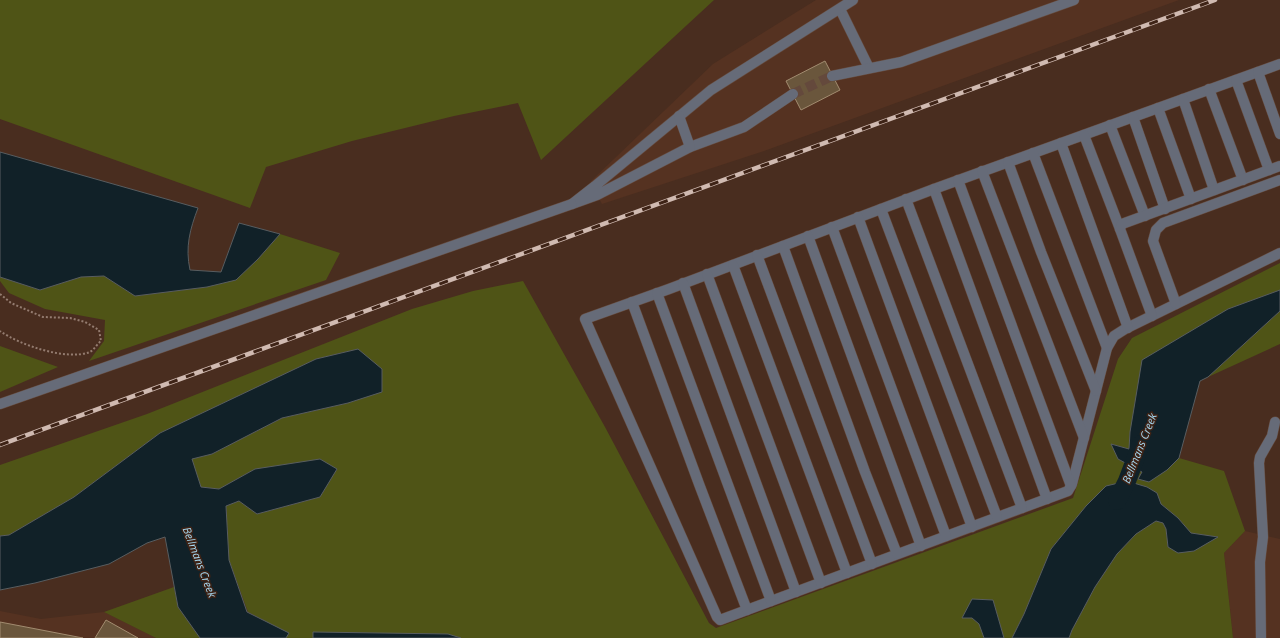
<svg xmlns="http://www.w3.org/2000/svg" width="1280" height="638" font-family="'Open Sans',sans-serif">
  <rect width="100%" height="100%" fill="#492d1f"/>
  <g fill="#553221">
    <path d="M816 0H1179L761 152 602 204 590 182 713 64Z"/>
    <path d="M1245 531 1280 539V638H1233L1224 553Z"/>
    <path d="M0 611 41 619 104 612 156 638H0Z"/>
  </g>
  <g fill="#4f5416">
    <path d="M0 0H714L541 160 518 103 454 116 352 141 266 167 250 208 0 119Z"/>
    <path d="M280 234 340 253 326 280 89 361 104 341 105 320 45 309 9 293 0 281V277L40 290 81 277 104 276 135 296 207 287 258 259Z"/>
    <path d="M1280 263V290L1228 309 1130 432 1129 449 1112 444 1118 459 1142 472 1138 479 1167 470 1179 458 1224 471 1245 531 1224 553 1233 638H1069L1072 630 1095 587 1117 554 1136 534 1156 521 1163 523 1166 529 1168 547 1217 537 1191 533 1178 518 1161 504 1086 506 1051 549 1024 614 1012 638H1004L993 601 962 618H972L979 624 984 638H461L447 634 313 633V638H286L288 633 248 612 229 560 226 506 239 501 257 514 320 497 337 469H255L219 489 201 487 191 459 212 454 282 418 348 403 358 349 316 359 160 433 74 497 9 535 0 536V465L147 414 412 309 473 291 523 281 605 427 709 623 716 628 1073 498 1118 359 1132 338Z"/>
    <path d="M1280 311V344L1208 377Z"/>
    <path d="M0 346 58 367 0 392Z"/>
    <path d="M174 587 178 607 200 638H156L104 612Z"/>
  </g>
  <g fill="#112128" stroke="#585d60">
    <path d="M0 152 198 208C190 229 185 247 190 270L221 272 239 223 280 234 258 259 236 280 207 287 135 296 104 276 81 277 40 290 0 277Z"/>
    <path d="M1280 290V311L1208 377 1200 381 1179 458 1167 470 1149 482 1138 479 1142 472 1118 459 1111 444 1129 449 1130 432 1142 360 1228 309Z"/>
    <path d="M358 349 382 369V392L348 403 282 418 212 454 192 459 201 487 219 489 255 469 320 459 337 469 320 497 257 514 239 501 226 506 229 560 247 612 289 633 286 638H200L178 607 165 537 147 543 109 564 35 583 0 590V536L9 535 74 497 160 433 316 359Z"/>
    <path d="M1127 481 1147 487 1157 493 1161 504 1178 518 1191 533 1218 537 1194 551 1178 553 1168 547 1166 529 1163 523 1156 521 1136 534 1117 554 1095 587 1072 630 1069 638H1012L1024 614 1051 549 1086 506 1106 486Z"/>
    <path d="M972 599 993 600 1004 638H984L979 624 972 618H962Z"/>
    <path d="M313 632 448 634 461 638H313Z"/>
  </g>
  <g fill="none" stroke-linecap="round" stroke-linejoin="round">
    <path stroke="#112128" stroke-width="18" d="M1117 501 1127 481 1141 444"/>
  </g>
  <g fill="#6a563c" stroke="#a28c70">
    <path d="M825 61 840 90 801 110 786 81Z"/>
    <path d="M106 620 138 638H95Z"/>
    <path d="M0 622 83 638H0Z"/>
  </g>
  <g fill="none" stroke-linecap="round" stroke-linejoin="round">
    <path stroke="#64493c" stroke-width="10" stroke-dasharray="10 5" stroke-linecap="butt" d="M793 94 832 76"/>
    <g stroke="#664b3e" stroke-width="11">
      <g id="minor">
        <path d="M840 9 869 68"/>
        <path d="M1280 64 934 189 669 289 585 319 717 617 720 620 1068 491 1072 484 1107 348 1114 336 1125 329 1280 253"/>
        <path d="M1258 72 1280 134"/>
        <path d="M832 76 901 62 1074 0"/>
        <path d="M1236 80 1269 170"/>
        <path d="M1209 89 1243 180"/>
        <path d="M793 94 744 127 690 147 597 195 572 204 595 186 711 90 853 0"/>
        <path d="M1183 99 1214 190"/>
        <path d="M1158 108 1191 199"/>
        <path d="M679 116 690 147"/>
        <path d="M1133 117 1165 209"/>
        <path d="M1110 125 1145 216"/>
        <path d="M1084 135 1120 229"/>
        <path d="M1061 143 1128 328"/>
        <path d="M1033 153 1107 348"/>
        <path d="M1008 162 1041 252 1096 391"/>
        <path d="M982 171 1084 438"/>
        <path d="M958 180 1071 486"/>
        <path d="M934 189 1047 499"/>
        <path d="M906 199 1022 508"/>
        <path d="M881 209 997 517"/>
        <path d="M858 217 972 527"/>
        <path d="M832 227 946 536"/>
        <path d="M808 236 921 546"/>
        <path d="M783 246 865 472 897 554"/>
        <path d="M757 255 872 564"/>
        <path d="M733 265 847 573"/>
        <path d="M707 274 821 583"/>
        <path d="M683 283 796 592"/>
        <path d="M657 293 771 601"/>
        <path d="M632 302 699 484 747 610"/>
        <path d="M1176 304 1153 241 1156 230 1163 223 1280 180"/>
        <path d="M1152 316 1120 229 1122 224 1280 166"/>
        <path d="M0 404 572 204"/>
        <path d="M1261 638 1260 562 1263 537 1259 463 1260 457 1272 436 1275 422"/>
      </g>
    </g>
    <path stroke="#947c70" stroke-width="2" stroke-dasharray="2 2" stroke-linecap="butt" d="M0 294 11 303 43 317 70 318 85 322 99 330 101 341C97 344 94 350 90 352 66 361 20 345 0 331"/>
    <use href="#minor" stroke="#666b78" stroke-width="10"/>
    <g stroke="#d0bab1" stroke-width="4.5">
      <path id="rail" d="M0 445 1215 0"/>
    </g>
    <use href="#rail" stroke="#3e2316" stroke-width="3" stroke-dasharray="9" stroke-linecap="butt"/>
  </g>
  <g text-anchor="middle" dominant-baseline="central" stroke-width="3" stroke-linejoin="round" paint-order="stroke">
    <g font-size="11" font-style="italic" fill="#a5d8f1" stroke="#3e2316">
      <text transform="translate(1139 448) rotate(-68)">Bellmans Creek</text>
      <text transform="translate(200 562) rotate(69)">Bellmans Creek</text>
    </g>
  </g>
</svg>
